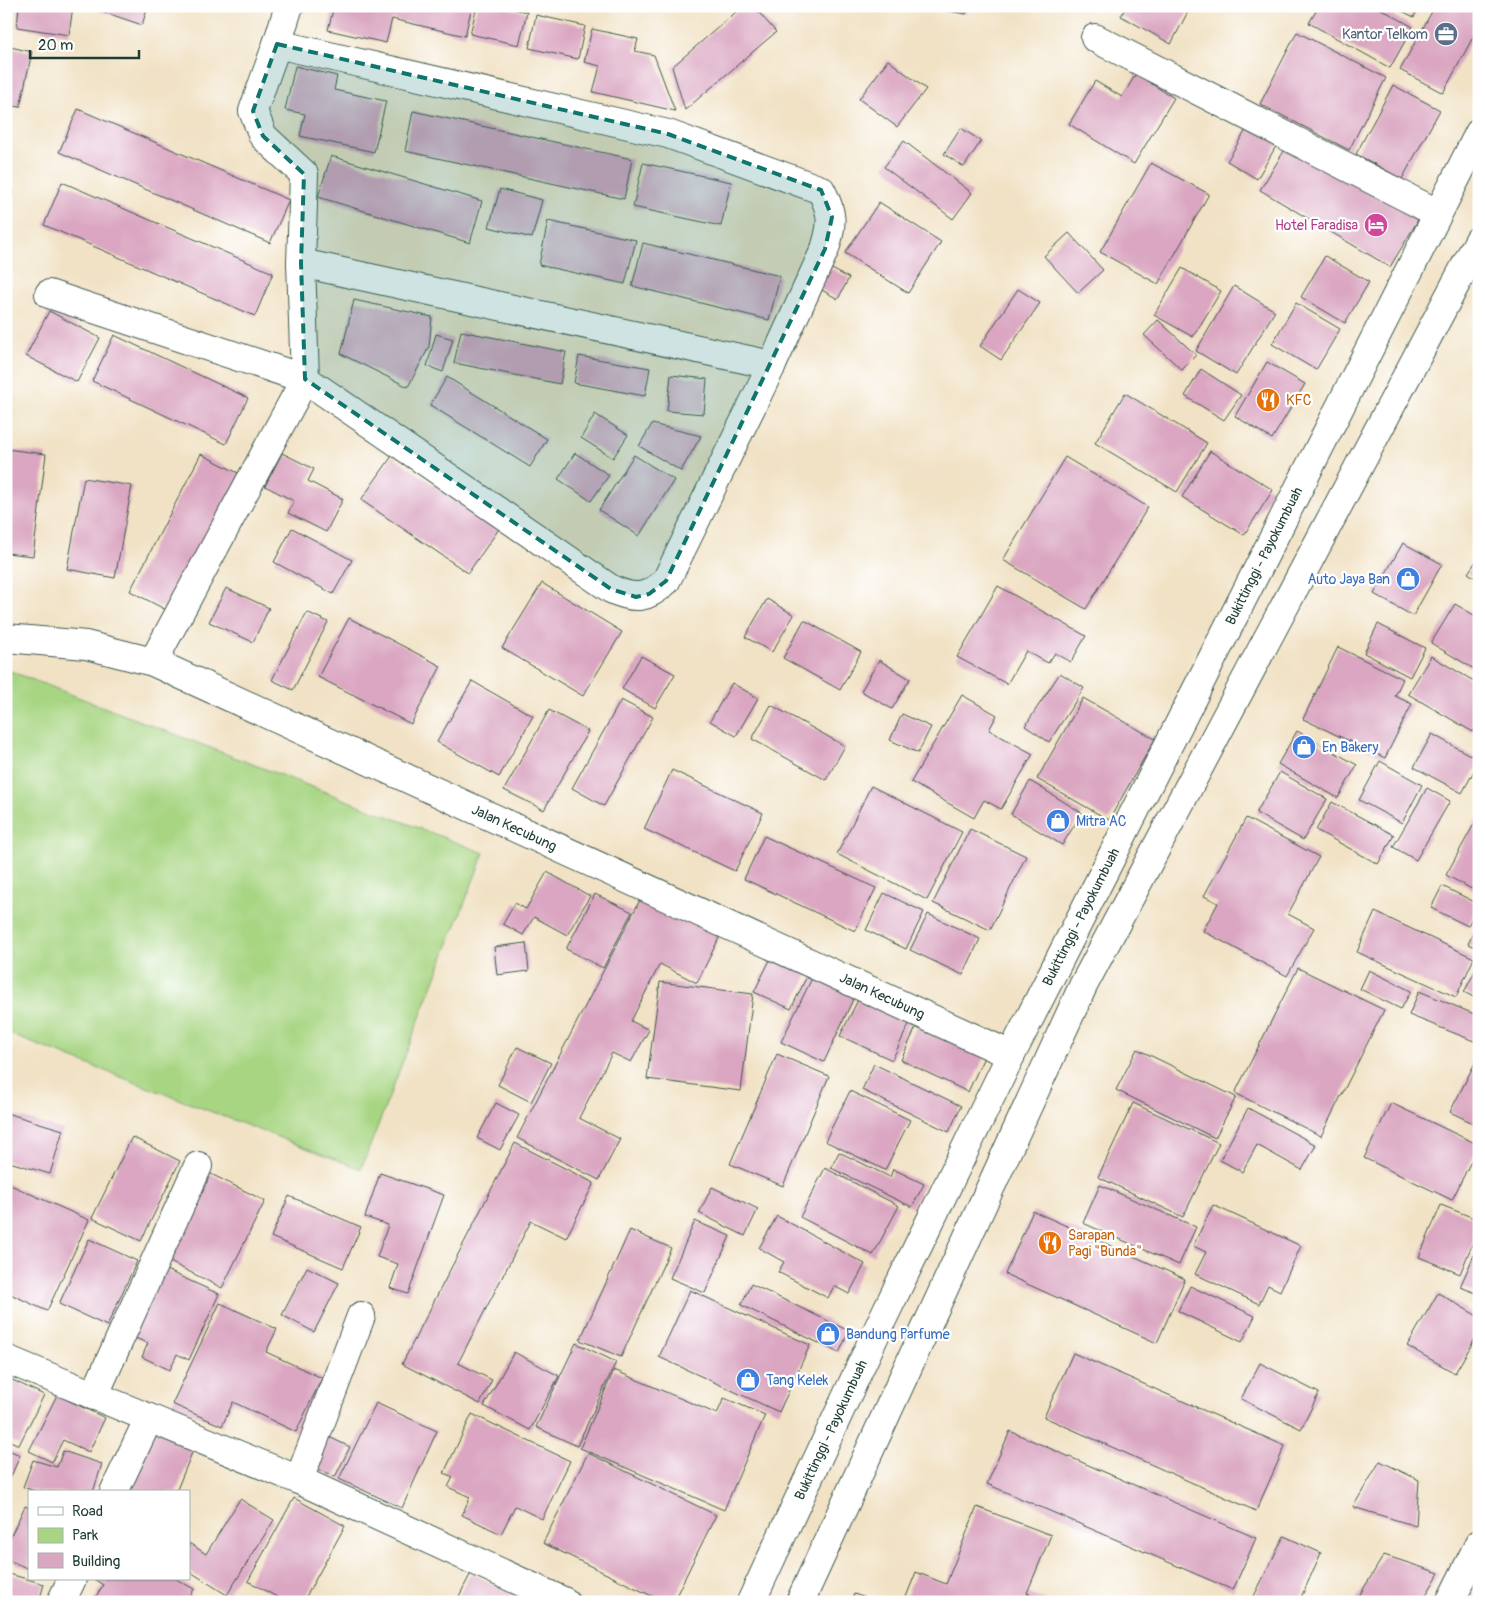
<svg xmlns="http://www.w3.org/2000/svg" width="1485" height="1608" font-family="Pangolin,sans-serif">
  <rect width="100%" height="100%" fill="#fff"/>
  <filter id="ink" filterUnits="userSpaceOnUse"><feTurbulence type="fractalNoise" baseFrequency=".02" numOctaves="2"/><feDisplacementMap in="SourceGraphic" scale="10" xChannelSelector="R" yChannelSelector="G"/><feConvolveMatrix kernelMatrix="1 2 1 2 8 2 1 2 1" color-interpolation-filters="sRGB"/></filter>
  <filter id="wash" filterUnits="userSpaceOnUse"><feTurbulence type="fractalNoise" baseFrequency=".0096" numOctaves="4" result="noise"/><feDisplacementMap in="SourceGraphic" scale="20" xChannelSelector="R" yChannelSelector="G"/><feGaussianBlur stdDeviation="1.12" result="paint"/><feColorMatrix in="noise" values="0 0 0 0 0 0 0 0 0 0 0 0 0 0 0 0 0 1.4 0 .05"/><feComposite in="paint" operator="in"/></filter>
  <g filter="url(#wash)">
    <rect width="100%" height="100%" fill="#f1e2c5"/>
    <path fill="#a7d582" stroke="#63895b" d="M10 671 484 853 361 1169 6 1033V681Z"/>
    <g id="blocks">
      <g fill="#daa6c1">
        <path d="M19 6H73L69 35 17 27Z"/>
        <path d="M86 6H148L142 25Z"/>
        <path d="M334 6H472L465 36 392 19 386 43 328 30Z"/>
        <path d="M477 6H499L527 12 519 45 470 34Z"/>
        <path d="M743 6H753L776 32 685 110 672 67Z"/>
        <path d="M943 6H968L966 14 943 10Z"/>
        <path d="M1126 6H1191L1171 44 1121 16Z"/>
        <path d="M1319 6H1376L1413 27 1390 68 1309 23Z"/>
        <path d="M1392 6H1419L1414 17Z"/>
        <path d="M1435 6H1479V26L1443 93 1400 70Z"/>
        <path d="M536 15 585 26 578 59 529 48Z"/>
        <path d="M592 29 638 39 635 51 654 55 675 111 593 92 600 66 584 62Z"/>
        <path d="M1297 32 1386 78 1349 150 1260 104Z"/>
        <path d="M6 46 32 52 20 107 6 105Z"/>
        <path d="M888 60 926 89 897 127 859 99Z"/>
        <path d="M295 66 337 76 334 90 386 101 374 152 300 136 305 114 285 110Z"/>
        <path d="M1136 74 1174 98 1134 164 1069 124 1095 81 1122 97Z"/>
        <path d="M1393 85 1440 110 1402 179 1356 154Z"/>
        <path d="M78 109 289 200 270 243 59 152Z"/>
        <path d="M413 111 632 159 624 199 405 151Z"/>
        <path d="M1249 125 1279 141 1257 179 1227 161Z"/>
        <path d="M961 128 981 141 964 167 944 154Z"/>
        <path d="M904 141 972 193 953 219 884 167Z"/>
        <path d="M1289 143 1418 220 1390 267 1260 190Z"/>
        <path d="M331 156 482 201 470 243 318 197Z"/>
        <path d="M643 163 731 182 721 226 633 207Z"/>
        <path d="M1151 163 1209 194 1158 284 1100 252Z"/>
        <path d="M62 182 273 273 255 316 44 225Z"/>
        <path d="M500 189 542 200 532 238 489 227Z"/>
        <path d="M6 190 13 191 7 218H6Z"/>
        <path d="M879 202 941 242 908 293 845 253Z"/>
        <path d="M548 221 636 240 625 284 539 265Z"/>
        <path d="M1069 233 1103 270 1078 293 1044 256Z"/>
        <path d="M643 243 780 276 769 320 632 286Z"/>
        <path d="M1325 256 1369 282 1345 323 1301 297Z"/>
        <path d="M830 268 849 278 838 299 820 289Z"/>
        <path d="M1182 268 1221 291 1193 337 1154 315Z"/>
        <path d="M1234 286 1275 311 1236 375 1196 351Z"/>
        <path d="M1018 289 1040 303 1001 360 980 346Z"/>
        <path d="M354 300 432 317 429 347 408 387 341 354Z"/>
        <path d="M1296 303 1340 329 1316 370 1272 344Z"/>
        <path d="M49 311 100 338 77 382 26 356Z"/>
        <path d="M1158 320 1196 355 1182 370 1144 335Z"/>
        <path d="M461 331 566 352 560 384 454 363Z"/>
        <path d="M436 334 453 339 443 372 427 366Z"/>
        <path d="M114 335 248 398 226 444 92 381Z"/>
        <path d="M579 356 650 368 645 396 574 383Z"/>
        <path d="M1267 362 1305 384 1272 439 1235 416Z"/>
        <path d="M1201 369 1241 395 1224 420 1185 396Z"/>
        <path d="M671 375 707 379 704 414 667 411Z"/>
        <path d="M447 377 547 439 530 467 430 405Z"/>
        <path d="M1125 393 1207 443 1177 492 1095 443Z"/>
        <path d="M595 414 628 435 613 458 581 438Z"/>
        <path d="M652 424 701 436 681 471 639 446Z"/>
        <path d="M6 449 46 454 33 556 6 553Z"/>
        <path d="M1210 451 1273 490 1244 535 1182 497Z"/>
        <path d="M282 453 314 469 308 481 343 499 326 532 288 513 294 501 265 486Z"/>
        <path d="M575 453 609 475 591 501 558 479Z"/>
        <path d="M201 454 244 476 174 614 130 591Z"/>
        <path d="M634 455 674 480 639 536 599 510Z"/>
        <path d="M392 456 499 529 468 573 361 500Z"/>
        <path d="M1065 457 1148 507 1086 609 1003 560Z"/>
        <path d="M84 478 132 486 115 578 67 569Z"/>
        <path d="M292 528 352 560 333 594 274 562Z"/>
        <path d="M1403 543 1442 564 1413 616 1374 594Z"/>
        <path d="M1479 557V580L1468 573Z"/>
        <path d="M542 583 622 632 583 696 502 648Z"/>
        <path d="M998 586 1086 636 1071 662 1055 653 1048 663 1026 651 1007 684 957 657Z"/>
        <path d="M226 588 269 608 253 642 209 622Z"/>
        <path d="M767 599 794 615 772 652 745 637Z"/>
        <path d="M1455 604 1479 618V672L1431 643Z"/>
        <path d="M307 612 328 622 293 690 272 680Z"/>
        <path d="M349 618 441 666 411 724 318 677Z"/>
        <path d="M804 620 861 652 840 690 783 658Z"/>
        <path d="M1378 624 1425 648 1410 677 1364 653Z"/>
        <path d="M1338 647 1403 679 1395 696 1412 704 1385 758 1303 719Z"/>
        <path d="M641 656 675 674 655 708 622 689Z"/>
        <path d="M1431 656 1479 684V722L1473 732 1408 694Z"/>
        <path d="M879 660 910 679 892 709 861 691Z"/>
        <path d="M1060 673 1084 688 1049 742 1025 726Z"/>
        <path d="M472 681 533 716 499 777 437 742Z"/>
        <path d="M732 683 758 698 736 736 710 721Z"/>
        <path d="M962 695 997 715 989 730 1033 754 1001 809 984 800 974 818 911 782Z"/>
        <path d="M1083 698 1155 739 1109 820 1037 779Z"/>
        <path d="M621 700 653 717 604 806 572 788Z"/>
        <path d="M771 705 845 746 826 780 752 739Z"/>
        <path d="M549 710 588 731 544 810 504 790Z"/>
        <path d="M902 714 931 727 918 753 890 740Z"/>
        <path d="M1297 731 1357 765 1338 798 1278 764Z"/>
        <path d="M1432 734 1479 760V762L1462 793 1414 767Z"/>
        <path d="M1380 761 1422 785 1402 823 1359 800Z"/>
        <path d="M672 770 763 813 735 871 644 829Z"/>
        <path d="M1280 772 1327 799 1303 840 1256 813Z"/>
        <path d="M1030 781 1082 813 1062 845 1011 814Z"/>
        <path d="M871 786 962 832 927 900 837 854Z"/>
        <path d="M1427 788 1450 801 1416 860 1393 847Z"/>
        <path d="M1332 802 1394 835 1378 864 1316 830Z"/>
        <path d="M1479 815V893L1446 875Z"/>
        <path d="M1246 818 1319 857 1288 914 1314 928 1287 976 1203 931 1218 903 1204 896Z"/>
        <path d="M970 829 1026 856 990 930 933 903Z"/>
        <path d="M764 836 876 888 855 931 744 879Z"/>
        <path d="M547 872 590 896 567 935 534 917 523 935 503 924 515 903 526 909Z"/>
        <path d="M1442 886 1479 904 1468 926 1431 908Z"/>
        <path d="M884 893 924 912 906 949 866 930Z"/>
        <path d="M595 894 632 912 603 968 566 949Z"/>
        <path d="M642 896 720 936 697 983 660 964 631 1021 649 1030 631 1062 612 1053 579 1118 620 1139 599 1180 517 1138Z"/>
        <path d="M1375 912 1474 958 1456 997 1357 952Z"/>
        <path d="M928 914 980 939 963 975 910 950Z"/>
        <path d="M1479 921V949L1468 944Z"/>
        <path d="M526 943 529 971 497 975 494 947Z"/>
        <path d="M772 956 808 974 791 1009 754 992Z"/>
        <path d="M1479 964V1000L1464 992Z"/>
        <path d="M1298 968 1384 1010 1321 1136 1235 1093Z"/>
        <path d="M1369 970 1411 991 1401 1009 1360 989Z"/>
        <path d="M813 976 855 995 824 1062 781 1042Z"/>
        <path d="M660 982 753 994 741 1091 647 1079Z"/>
        <path d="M1419 991 1479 1016V1043L1409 1015Z"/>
        <path d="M859 998 910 1022 892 1060 840 1036Z"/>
        <path d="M917 1025 984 1057 968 1092 901 1060Z"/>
        <path d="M517 1047 551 1063 531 1102 498 1085Z"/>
        <path d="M1137 1049 1236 1097 1215 1138 1116 1090Z"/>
        <path d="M777 1054 829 1076 783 1186 730 1164Z"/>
        <path d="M1479 1055V1126L1450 1112Z"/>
        <path d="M874 1064 961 1106 949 1132 862 1090Z"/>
        <path d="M850 1091 910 1120 885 1170 825 1141Z"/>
        <path d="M496 1103 519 1115 500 1150 477 1138Z"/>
        <path d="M1133 1103 1219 1143 1183 1217 1098 1177Z"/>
        <path d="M1391 1103 1479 1145 1452 1200 1364 1158Z"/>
        <path d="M1248 1108 1316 1145 1302 1170 1257 1145 1242 1172 1220 1160Z"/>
        <path d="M6 1113 63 1130 50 1174 6 1161Z"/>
        <path d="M132 1137 180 1161 141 1241 92 1218Z"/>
        <path d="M515 1143 594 1183 566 1238 531 1221 458 1363 492 1380 480 1404 402 1364Z"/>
        <path d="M839 1152 890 1177 893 1169 924 1184 912 1207 831 1168Z"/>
        <path d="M825 1168 899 1206 873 1255 800 1217Z"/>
        <path d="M209 1173 265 1201 222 1288 166 1260Z"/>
        <path d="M380 1173 444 1195 408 1294 390 1288 398 1264 377 1257 388 1225 365 1217Z"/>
        <path d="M6 1183 89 1220 47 1311 6 1292Z"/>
        <path d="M1100 1185 1196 1227 1179 1265 1083 1223Z"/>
        <path d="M712 1187 758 1209 745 1236 699 1213Z"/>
        <path d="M289 1196 361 1227 343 1268 271 1237Z"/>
        <path d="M1213 1205 1301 1246 1280 1291 1268 1285 1259 1304 1195 1274 1206 1252 1193 1246Z"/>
        <path d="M1441 1205 1479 1220V1228L1460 1274 1419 1257Z"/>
        <path d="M1033 1211 1185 1279 1157 1343 1005 1274Z"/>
        <path d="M777 1216 865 1264 849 1294 834 1286 828 1298 778 1272 784 1262 759 1248Z"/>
        <path d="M695 1221 730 1236 705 1293 670 1278Z"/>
        <path d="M630 1230 671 1248 621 1357 580 1340Z"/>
        <path d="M89 1239 137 1261 107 1326 59 1304Z"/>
        <path d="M1479 1244V1294L1460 1287Z"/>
        <path d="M307 1267 339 1283 314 1332 282 1315Z"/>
        <path d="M164 1269 219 1294 189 1360 177 1354 170 1370 142 1357 148 1343 132 1337Z"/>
        <path d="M751 1284 849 1331 839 1353 741 1305Z"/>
        <path d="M1190 1286 1255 1316 1242 1342 1178 1311Z"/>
        <path d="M690 1290 810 1345 779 1412 659 1357Z"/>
        <path d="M1438 1293 1479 1317V1332L1455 1373 1407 1346Z"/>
        <path d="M220 1303 277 1329 266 1352 322 1378 296 1432 233 1402 222 1426 172 1404Z"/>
        <path d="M576 1343 616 1362 577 1446 536 1427Z"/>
        <path d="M514 1352 559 1376 530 1430 484 1406Z"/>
        <path d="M1073 1353 1285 1446 1256 1511 1044 1417Z"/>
        <path d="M1260 1363 1319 1393 1301 1429 1241 1399Z"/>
        <path d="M614 1370 717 1414 724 1398 765 1415 724 1510 580 1448Z"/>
        <path d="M6 1377 44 1395 19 1445 6 1439Z"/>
        <path d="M57 1395 105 1418 89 1452 63 1440 52 1462 29 1451Z"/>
        <path d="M376 1403 437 1431 402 1508 339 1479Z"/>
        <path d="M472 1414 570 1461 542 1519 515 1506 501 1534 462 1515 470 1497 448 1487 453 1477 444 1473Z"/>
        <path d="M149 1424 196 1443 176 1492H121Z"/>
        <path d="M1010 1431 1256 1538 1233 1590 987 1484Z"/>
        <path d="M327 1436 350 1447 335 1477 312 1466Z"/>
        <path d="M6 1449 20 1455 6 1489Z"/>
        <path d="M63 1451 102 1464 93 1492H38L23 1487 33 1460 57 1467Z"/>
        <path d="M588 1453 716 1515 673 1602H664L543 1543Z"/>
        <path d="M1380 1461 1419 1480 1416 1526 1353 1507Z"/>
        <path d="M294 1498 345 1526 303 1602H286L248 1581Z"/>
        <path d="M240 1499 274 1520 227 1595 189 1571V1543L206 1554Z"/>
        <path d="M25 1506 29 1508V1569L6 1559V1546Z"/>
        <path d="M977 1507 1051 1535 1027 1593 1049 1602H904L916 1572 946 1584Z"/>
        <path d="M1284 1536 1321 1553 1299 1602H1251Z"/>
        <path d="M1384 1555 1439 1573 1422 1602 1356 1601Z"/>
        <path d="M6 1573 44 1584 39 1602H6Z"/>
        <path d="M471 1573 529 1602H456Z"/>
        <path d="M94 1579H176L194 1589 187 1602H93L103 1585Z"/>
        <path d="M854 1594 875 1601V1602H851Z"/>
      </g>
    </g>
  </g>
  <g filter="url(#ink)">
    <use href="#blocks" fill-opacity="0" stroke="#3e564a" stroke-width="1"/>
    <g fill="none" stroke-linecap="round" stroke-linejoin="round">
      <g stroke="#3e564a" stroke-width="30">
        <g id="minor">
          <path d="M1095 38 1437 213"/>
          <path d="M301 263 772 365"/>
          <path d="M49 294 305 379 611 589C635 600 647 599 666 581L772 365 825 249C833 224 833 213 821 190L668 134 277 44"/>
          <path d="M6 638 86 645 153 662 1011 1055"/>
          <path d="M153 662 305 379 301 263 304 174 263 136 253 111 277 44 289 6"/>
          <path d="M6 1359 299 1480 565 1602"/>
          <path d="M94 1396 198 1166"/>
          <path d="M299 1480 361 1316"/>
          <path d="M114 1492 149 1418"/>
          <path d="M61 1602 72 1579"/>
          <path d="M1450 1602 1479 1544"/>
        </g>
      </g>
      <g stroke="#3e564a" stroke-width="30">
        <g id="highway">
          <path d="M751 1602 883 1318 1011 1055 1479 133"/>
          <path d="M800 1602 1083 986 1479 240"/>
        </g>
      </g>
      <use href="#minor" stroke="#fff" stroke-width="28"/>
      <use href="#highway" stroke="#fff" stroke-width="28"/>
    </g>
  </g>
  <path fill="#0f766e" fill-opacity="0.2" stroke="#0f766e" stroke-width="4" stroke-dasharray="10 6" stroke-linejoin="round" d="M277 44 668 134 821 190 832 217 825 249 666 581 649 594 636 597 611 589 305 379 301 263 304 174 263 136 253 111Z"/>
  <defs>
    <g id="office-disc" transform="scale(1.25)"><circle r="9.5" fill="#5c6f8a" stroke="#fff"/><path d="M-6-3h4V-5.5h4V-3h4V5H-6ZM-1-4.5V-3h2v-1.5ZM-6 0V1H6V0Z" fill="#fff"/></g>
    <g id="hotel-disc" transform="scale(1.25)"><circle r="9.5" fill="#d1479c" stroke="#fff"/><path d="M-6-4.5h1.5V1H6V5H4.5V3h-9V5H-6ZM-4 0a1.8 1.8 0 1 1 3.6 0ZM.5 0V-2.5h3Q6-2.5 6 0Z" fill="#fff"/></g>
    <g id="restaurant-disc" transform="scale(1.25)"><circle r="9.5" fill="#e8710a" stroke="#fff"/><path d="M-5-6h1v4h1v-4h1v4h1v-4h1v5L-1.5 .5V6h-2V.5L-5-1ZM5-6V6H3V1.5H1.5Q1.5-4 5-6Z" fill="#fff"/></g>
    <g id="shop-disc" transform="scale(1.25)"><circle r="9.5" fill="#3f7fe0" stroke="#fff"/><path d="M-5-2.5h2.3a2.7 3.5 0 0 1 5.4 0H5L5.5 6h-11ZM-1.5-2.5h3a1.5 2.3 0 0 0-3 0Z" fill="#fff"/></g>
  </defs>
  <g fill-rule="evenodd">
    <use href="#office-disc" x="1446" y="34"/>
    <use href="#hotel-disc" x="1376" y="225"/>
    <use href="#restaurant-disc" x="1268" y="400"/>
    <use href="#shop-disc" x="1408" y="579"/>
    <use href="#shop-disc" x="1304" y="747"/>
    <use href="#shop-disc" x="1058" y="821"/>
    <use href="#restaurant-disc" x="1050" y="1243"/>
    <use href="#shop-disc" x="828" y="1334"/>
    <use href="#shop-disc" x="748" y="1380"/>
  </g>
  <g text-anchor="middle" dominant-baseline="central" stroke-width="4.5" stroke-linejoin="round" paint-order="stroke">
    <g font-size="14" fill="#4e5e75" stroke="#fff" text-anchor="end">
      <text x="1428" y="34">Kantor Telkom</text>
    </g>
    <g font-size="14" fill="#b23c85" stroke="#fff" text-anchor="end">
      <text x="1358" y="225">Hotel Faradisa</text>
    </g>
    <g font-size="14" fill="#c56008" stroke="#fff" text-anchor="start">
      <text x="1286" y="400">KFC</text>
      <text x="1068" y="1235">Sarapan<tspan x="1068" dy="16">Pagi "Bunda"</tspan></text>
    </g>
    <g font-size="14" fill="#1f3d34" stroke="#fff">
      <text transform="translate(1264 556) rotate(-63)">Bukittinggi - Payokumbuah</text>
      <text transform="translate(514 828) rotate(25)">Jalan Kecubung</text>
      <text transform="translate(1081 917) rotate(-63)">Bukittinggi - Payokumbuah</text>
      <text transform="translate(882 996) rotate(25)">Jalan Kecubung</text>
      <text transform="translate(831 1430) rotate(-65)">Bukittinggi - Payokumbuah</text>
    </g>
    <g font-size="14" fill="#366cbe" stroke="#fff" text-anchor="start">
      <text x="1390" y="579" text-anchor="end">Auto Jaya Ban</text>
      <text x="1322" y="747">En Bakery</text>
      <text x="1076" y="821">Mitra AC</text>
      <text x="846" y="1334">Bandung Parfume</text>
      <text x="766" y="1380">Tang Kelek</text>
    </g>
  </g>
  <rect width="1485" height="1608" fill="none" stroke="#fff" stroke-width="25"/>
  <rect x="28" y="1490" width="162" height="90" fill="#ffffff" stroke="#a5b1ae"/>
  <rect x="38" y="1507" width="25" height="8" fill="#ffffff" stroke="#a5b1ae"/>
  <text x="72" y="1516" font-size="15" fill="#1f3d34">Road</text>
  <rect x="38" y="1528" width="25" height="15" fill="#a7d582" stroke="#a5b1ae"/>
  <text x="72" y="1540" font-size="15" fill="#1f3d34">Park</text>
  <rect x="38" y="1553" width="25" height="15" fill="#daa6c1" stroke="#a5b1ae"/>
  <text x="72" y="1566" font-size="15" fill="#1f3d34">Building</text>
  <path d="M30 50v8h109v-8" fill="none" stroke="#1f3d34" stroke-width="2.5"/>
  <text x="38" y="50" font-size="15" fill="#1f3d34" stroke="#ffffff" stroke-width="4" paint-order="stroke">20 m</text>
</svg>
